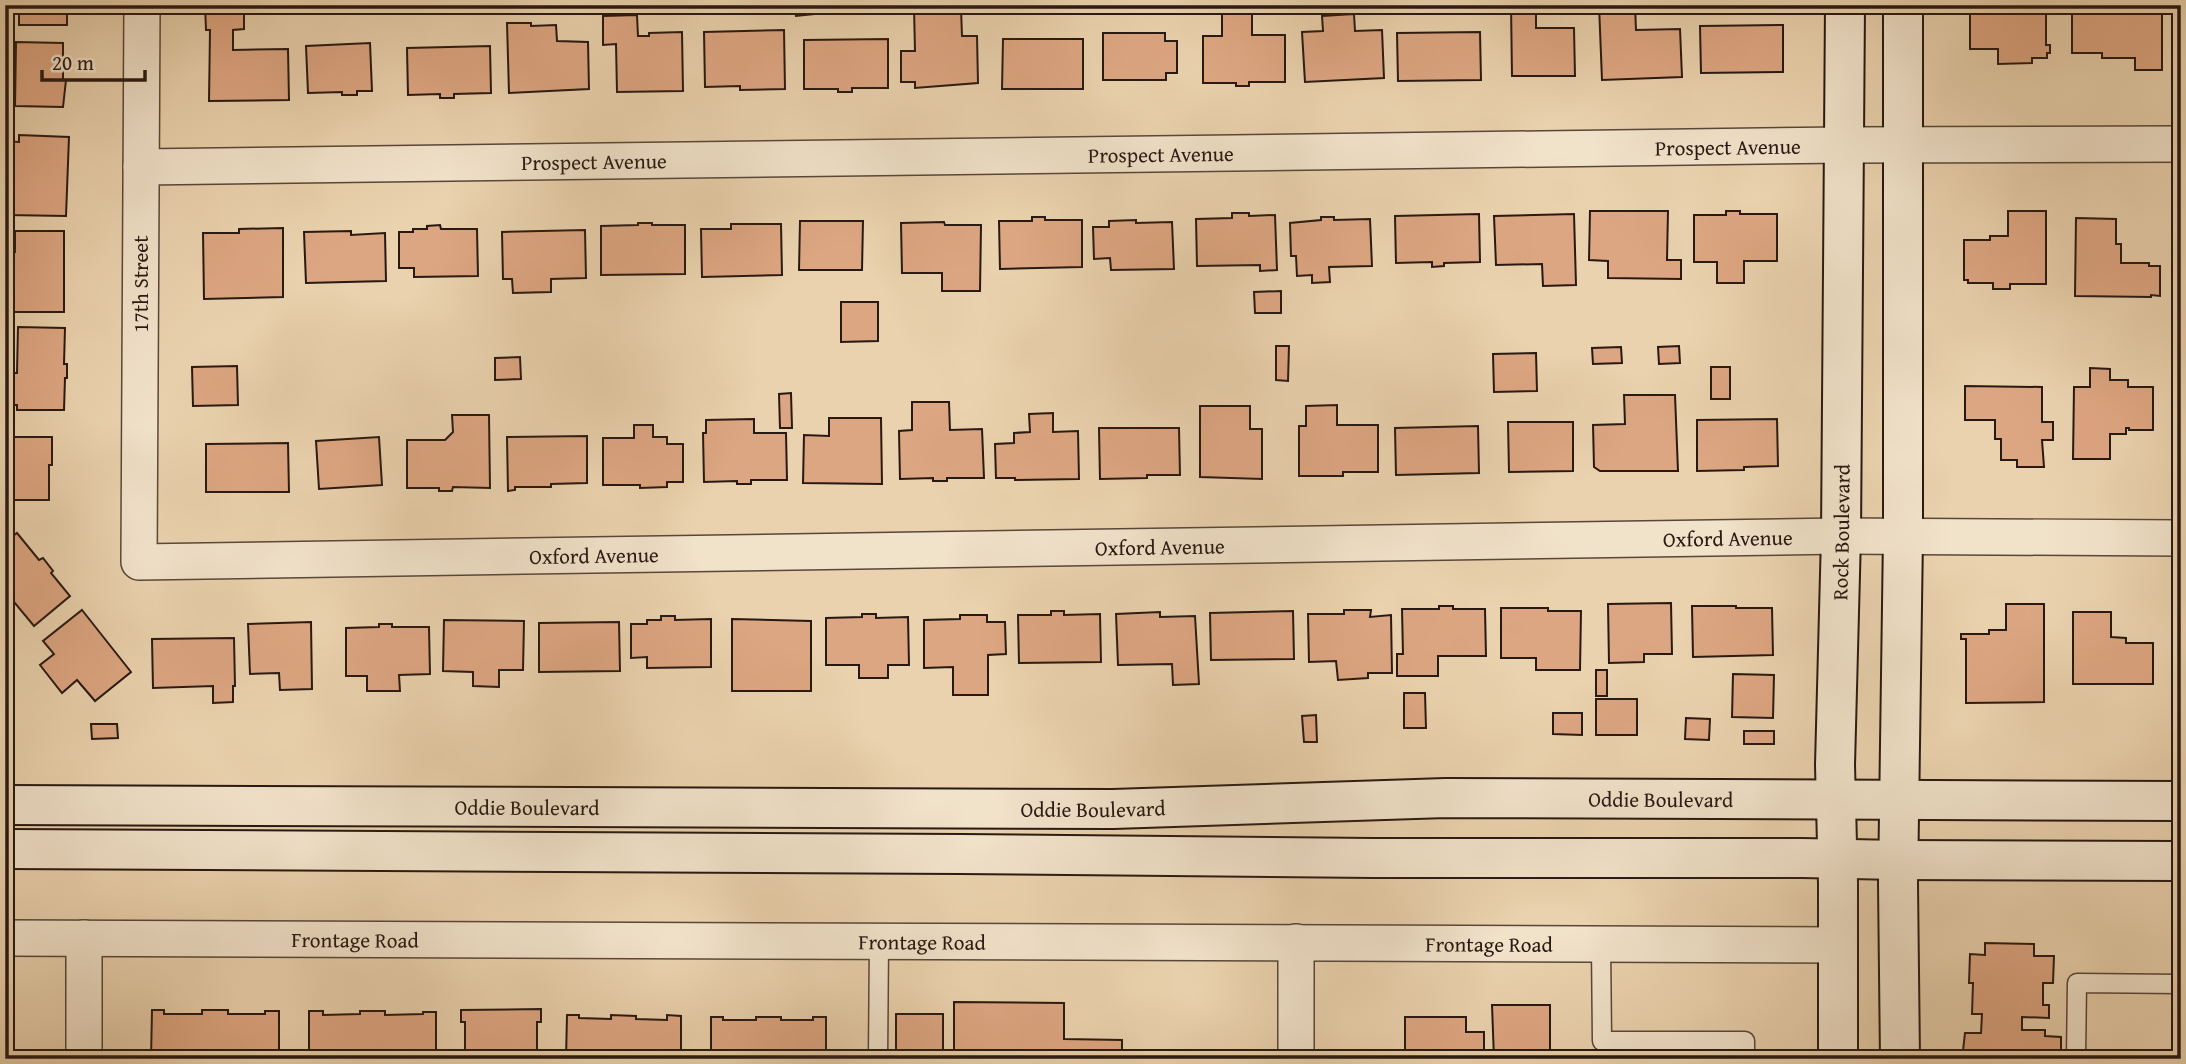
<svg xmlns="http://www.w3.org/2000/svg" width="2186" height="1064" font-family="'Gentium Book Plus',serif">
  <rect width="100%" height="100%" fill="#ead2ae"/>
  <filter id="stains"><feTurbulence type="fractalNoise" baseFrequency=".00286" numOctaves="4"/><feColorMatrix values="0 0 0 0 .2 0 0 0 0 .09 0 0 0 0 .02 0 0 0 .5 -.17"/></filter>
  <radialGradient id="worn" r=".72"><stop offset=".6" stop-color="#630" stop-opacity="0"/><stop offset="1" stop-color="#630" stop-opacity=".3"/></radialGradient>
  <g fill="#dda682" stroke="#281912" stroke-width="2">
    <rect x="19" y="5" width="48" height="20"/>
    <path d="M205 5H244V29L233 30V50L288 49 289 100 209 101 210 30H206Z"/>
    <path d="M795 5H814V14L796 16Z"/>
    <path d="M1511 5H1536V28H1574L1575 76H1512Z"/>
    <path d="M1599 5H1635L1636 30 1680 29 1682 77 1602 80Z"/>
    <path d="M2003 5H2046V45H2050V53H2047V58H2032V63L1998 64V49H1970V13L2003 12Z"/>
    <path d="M2072 5H2123V11H2162V70H2135V58H2102V53H2072Z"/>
    <path d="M942 6V8H961L962 36H977L978 83 915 88V82H901V51H915L914 7Z"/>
    <path d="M1222 6H1252V35H1285V82H1249V86H1236V83H1203V36H1222Z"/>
    <path d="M1354 14 1355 31 1382 30 1384 78 1305 82 1302 32 1323 31 1322 16Z"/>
    <path d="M637 15 638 36H649V33L682 32 683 91 617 92 616 44 603 45V16Z"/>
    <path d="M507 23H531V26L556 25 557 41 588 42 589 89 509 93Z"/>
    <path d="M1783 25V72L1701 73 1700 26Z"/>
    <path d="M784 30 785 89 740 90V86L705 87 704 32Z"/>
    <path d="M1480 32 1481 80 1398 81 1397 33Z"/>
    <path d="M1103 33H1165V41H1177V73H1166V80H1103Z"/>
    <path d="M888 39V88H852V92H838V89H804V40Z"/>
    <path d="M1003 39H1083V89H1002Z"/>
    <path d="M16 42 63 43V80H66L63 107 15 106Z"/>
    <path d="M370 43 372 91H357V95H342V92L308 93 306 46Z"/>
    <path d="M490 46 491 93 454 94V98H440V94L408 95 407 48Z"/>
    <path d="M19 135 69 137 66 216 6 215 5 141 19 142Z"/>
    <path d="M1590 211H1668L1667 260H1681V279L1608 278V261L1589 260Z"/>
    <path d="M1726 211H1740V214H1777V261H1744V283H1717V262H1694V215H1726Z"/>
    <path d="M2008 211H2046V284H2010V289H1993V283H1968V280H1964V240H1990V236H2008Z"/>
    <path d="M1232 213H1249V216L1275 215 1277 270 1260 271V265L1197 266 1196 219 1232 218Z"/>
    <path d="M1479 214 1480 262 1444 263V266L1432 267V262L1396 263 1395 216Z"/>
    <path d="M1574 214 1576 285 1543 286 1542 264 1496 265 1494 216Z"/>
    <path d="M1032 217H1045V220H1082V267L1000 269 999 221H1032Z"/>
    <path d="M1321 217H1334V220L1370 219 1372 266 1329 267 1330 282 1312 283V275L1297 276 1296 256H1291L1290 223 1321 220Z"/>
    <path d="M2180 217H2181V290H2179Z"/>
    <path d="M2076 218 2116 219V244H2121V263H2149V266H2160V296L2151 295V297L2075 296Z"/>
    <path d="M1136 220V223L1172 222 1174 269 1111 270 1110 258 1094 259 1093 227H1109V221Z"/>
    <path d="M800 221H863L862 270H799Z"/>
    <path d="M944 222 945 225H981L980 291H942V273H902L901 223Z"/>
    <path d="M638 223H652V225H685V274L601 275V226L638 225Z"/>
    <path d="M731 224H781L782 275 702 277 701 229H731Z"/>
    <path d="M440 225 441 229H477L478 276 414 277V268H399V232H413V229H427V226Z"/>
    <path d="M283 228V297L204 299 203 233H239V229Z"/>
    <path d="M585 230 586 278 551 279V292L513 293 512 279H503L502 232Z"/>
    <path d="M15 231H64V312H5V252H15Z"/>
    <path d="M351 231V235L385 233 386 281 306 283 304 232Z"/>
    <path d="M1281 291V313H1255L1254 292Z"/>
    <path d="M841 302H878V341L841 342Z"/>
    <path d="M18 327 65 328 64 364H67V378H65L64 410H17V405H5V373H17Z"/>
    <path d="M1276 346H1289L1288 381 1276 380Z"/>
    <path d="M1679 346 1680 363 1659 364 1658 347Z"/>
    <path d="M1621 347 1622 363 1593 364 1592 348Z"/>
    <path d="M1536 353 1537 391 1494 392 1493 354Z"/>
    <path d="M520 357 521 379 495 380V358Z"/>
    <path d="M237 366 238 405 193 406 192 367Z"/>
    <rect x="1711" y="367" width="19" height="32"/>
    <path d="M2090 368 2110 369V380H2128V387H2153V430H2129V428H2126V434H2110V459H2073L2074 387H2090Z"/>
    <rect x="2179" y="372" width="2" height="53"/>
    <path d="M1965 386 2042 387V422H2053V440H2042L2044 467H2017V460H2001V439H1995V420H1965Z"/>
    <path d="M791 393 792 428H780L779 394Z"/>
    <path d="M1624 395H1675L1678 471H1600L1594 467 1593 425 1625 424Z"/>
    <path d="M912 402H949L950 430 982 429 984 478H947V481H933V478L900 479 899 431 912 430Z"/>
    <path d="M1337 405V425H1378V472H1343V476H1299V426H1306V406Z"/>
    <path d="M1200 406H1250V429H1262V479L1200 477Z"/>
    <path d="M1053 413V432L1078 431 1079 479 1015 480V478H996L995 444 1014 443V433L1030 432 1029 414Z"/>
    <path d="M452 415H489L490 488 453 487 452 491H439V488H407V440H445L453 432Z"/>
    <path d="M829 418H881L882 484 803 483 804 435 829 436Z"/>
    <path d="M754 419V433H786L787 480H751V484H737V481L704 482 703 433H706V420Z"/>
    <path d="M1777 419 1778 466 1744 467V470L1697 471V420Z"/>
    <path d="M1508 422H1573V471L1509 472Z"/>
    <path d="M634 425H653V437H667V444H683V482H667V487L640 488V485H603V438H634Z"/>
    <path d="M1478 426 1479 473 1396 475 1395 428Z"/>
    <path d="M1099 428H1179L1180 475H1147V478L1100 479Z"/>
    <path d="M587 436V483L551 484V487H515V490L508 491 507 437Z"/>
    <path d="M5 437H52V465H49V500H5Z"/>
    <path d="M379 437 382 485 319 489 316 441Z"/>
    <path d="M288 443 289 492H206V444Z"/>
    <path d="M17 533 39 560 43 558 53 571 51 573 70 596 34 626 15 603 5 610V542Z"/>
    <path d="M1671 603 1672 654H1644V662L1609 663 1608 604Z"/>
    <path d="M2006 604H2044V702L1966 703V639H1961V634H1989V630H2006Z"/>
    <path d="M1439 606H1453V609H1485L1486 656H1438V676H1397V654H1403L1402 609H1439Z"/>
    <path d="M1692 606H1736V608H1772L1773 655 1693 657Z"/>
    <path d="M1501 608H1548V611H1581L1580 670H1536V658H1501Z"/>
    <path d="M82 610 131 672 95 701 77 680 62 693 40 665 54 654 43 641Z"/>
    <path d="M1344 610H1371L1370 617 1391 615 1392 673H1368V678L1338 680 1336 661 1309 662 1308 614H1344Z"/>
    <path d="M1051 611H1064V615L1100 614 1101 662 1019 663 1018 615H1051Z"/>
    <path d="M1293 611 1294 659 1211 660 1210 613Z"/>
    <path d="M1160 612V617L1195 616 1199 684 1173 685 1172 664 1118 665 1116 614Z"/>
    <path d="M2073 612H2111V637L2126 638V643H2153V684H2073Z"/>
    <path d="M862 614H876V618L908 617 909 665H888V678H859V665H826V618L862 617Z"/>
    <path d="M960 615H987V622H1005L1006 654 988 655V695H953V667L924 668V620L960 619Z"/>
    <path d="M661 616H675V620L711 619V667L647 668V657L631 658V624H647V620H661Z"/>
    <path d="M732 619 811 621V691H732Z"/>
    <path d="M444 620 524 621 523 670H499V687L473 686V672L443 671Z"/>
    <path d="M311 622 312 689 280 690 279 673 250 674 248 624Z"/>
    <path d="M619 622 620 671 539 672V623Z"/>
    <path d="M379 624H392V627H429L430 674 399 675 400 691H367V676H346V628L379 627Z"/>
    <path d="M234 638 235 686H233V702L213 703V686L153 688 152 639Z"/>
    <rect x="1596" y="670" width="11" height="26"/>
    <path d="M1733 674 1774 675 1773 718 1732 717Z"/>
    <path d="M1404 693H1425L1426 728H1404Z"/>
    <rect x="1596" y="699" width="41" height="36"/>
    <path d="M1553 713H1582V735L1553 734Z"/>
    <path d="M1316 715 1317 742H1304L1302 716Z"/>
    <path d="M1686 718 1710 719 1709 740 1685 739Z"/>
    <path d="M91 724H117L118 738 92 739Z"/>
    <rect x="1744" y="731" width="30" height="13"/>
    <path d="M1985 943 2034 944V956H2054L2053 983H2043V1005H2049V1018L2022 1017V1030H2045V1036L2061 1037V1055H2053V1059H1966V1051H1963L1965 1033H1981L1982 1014H1972L1973 983H1969L1970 954 1985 955Z"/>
    <path d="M954 1002 1064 1003V1039L1122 1040V1059H954Z"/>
    <path d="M1492 1005H1550V1055H1545V1059H1494Z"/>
    <path d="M541 1009V1022H537V1053H540V1059H462V1053H465V1022H461V1010Z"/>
    <path d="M152 1010H164V1014H202V1010H228V1014H265V1011H279V1059H151Z"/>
    <path d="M309 1011H323V1015L360 1014V1011H385V1015L423 1014V1012H436V1059H309Z"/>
    <rect x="896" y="1014" width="47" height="45"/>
    <path d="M567 1015H579V1018L611 1019V1015L636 1016V1019L667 1020V1015L681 1016V1059H566Z"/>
    <path d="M711 1017H723V1020H756V1017H781V1020H813V1017H826V1059H711Z"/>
    <path d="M1405 1017H1466V1032H1484V1059H1405Z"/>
  </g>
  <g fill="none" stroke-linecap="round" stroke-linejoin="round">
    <g stroke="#584739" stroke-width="21">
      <g id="lane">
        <path d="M1601 944 1602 1041H1745V1059"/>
        <path d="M878 1059 879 941"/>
        <path d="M2076 1059 2077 983 2181 984"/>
      </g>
    </g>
    <g stroke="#584739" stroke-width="38">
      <g id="street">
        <path id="s1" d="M142 5 139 562 1841 536 2181 538"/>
        <path id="s2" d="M141 167 1845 145 2181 144"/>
        <path id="s3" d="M5 938 1839 945"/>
        <path d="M1296 942V1059"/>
        <path d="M84 1059V938"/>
      </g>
    </g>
    <g stroke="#281912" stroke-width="42">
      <g id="secondary">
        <path id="s4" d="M5 805 1113 809 1446 798 2181 801"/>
        <path d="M5 849 960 854 1373 858H1802L1898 860 2181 861"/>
        <path id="s5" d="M1838 1059V884L1835 765 1841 536 1845 5"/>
        <path d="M1900 1059 1898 884 1903 536V5"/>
      </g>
    </g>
    <use href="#lane" stroke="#f1e2ca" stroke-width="18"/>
    <use href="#street" stroke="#f1e2ca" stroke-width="35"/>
    <use href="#secondary" stroke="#f1e2ca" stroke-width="38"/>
  </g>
  <g text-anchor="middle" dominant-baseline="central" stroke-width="5" stroke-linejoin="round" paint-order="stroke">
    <g font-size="21" fill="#281912" stroke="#f1e2ca">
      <text stroke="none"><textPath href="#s2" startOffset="1587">Prospect Avenue</textPath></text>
      <text stroke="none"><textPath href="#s2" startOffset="1020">Prospect Avenue</textPath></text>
      <text stroke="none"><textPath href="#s2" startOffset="453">Prospect Avenue</textPath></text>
      <text transform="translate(140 284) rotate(-90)">17th Street</text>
      <text stroke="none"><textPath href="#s5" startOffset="527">Rock Boulevard</textPath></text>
      <text stroke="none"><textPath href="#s1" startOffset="2146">Oxford Avenue</textPath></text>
      <text stroke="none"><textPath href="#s1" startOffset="1578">Oxford Avenue</textPath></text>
      <text stroke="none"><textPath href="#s1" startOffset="1012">Oxford Avenue</textPath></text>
      <text stroke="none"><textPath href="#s4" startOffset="1656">Oddie Boulevard</textPath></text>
      <text stroke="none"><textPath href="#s4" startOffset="522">Oddie Boulevard</textPath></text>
      <text stroke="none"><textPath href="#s4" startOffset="1088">Oddie Boulevard</textPath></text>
      <text stroke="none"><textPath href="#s3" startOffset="350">Frontage Road</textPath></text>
      <text stroke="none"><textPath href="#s3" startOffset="917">Frontage Road</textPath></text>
      <text stroke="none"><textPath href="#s3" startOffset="1484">Frontage Road</textPath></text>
    </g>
  </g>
  <rect width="2186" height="1064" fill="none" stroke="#ead2ae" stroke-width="28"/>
  <rect x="7" y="7" width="2172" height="1050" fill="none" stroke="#281912" stroke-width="3.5"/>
  <rect x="14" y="14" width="2158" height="1036" fill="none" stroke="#281912" stroke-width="2"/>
  <path d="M42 70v10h103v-10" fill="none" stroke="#281912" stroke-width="3.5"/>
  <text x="52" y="70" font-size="21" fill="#281912" stroke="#f1e2ca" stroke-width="5" paint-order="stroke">20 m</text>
  <rect width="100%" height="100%" filter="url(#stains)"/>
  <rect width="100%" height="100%" fill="url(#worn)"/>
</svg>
